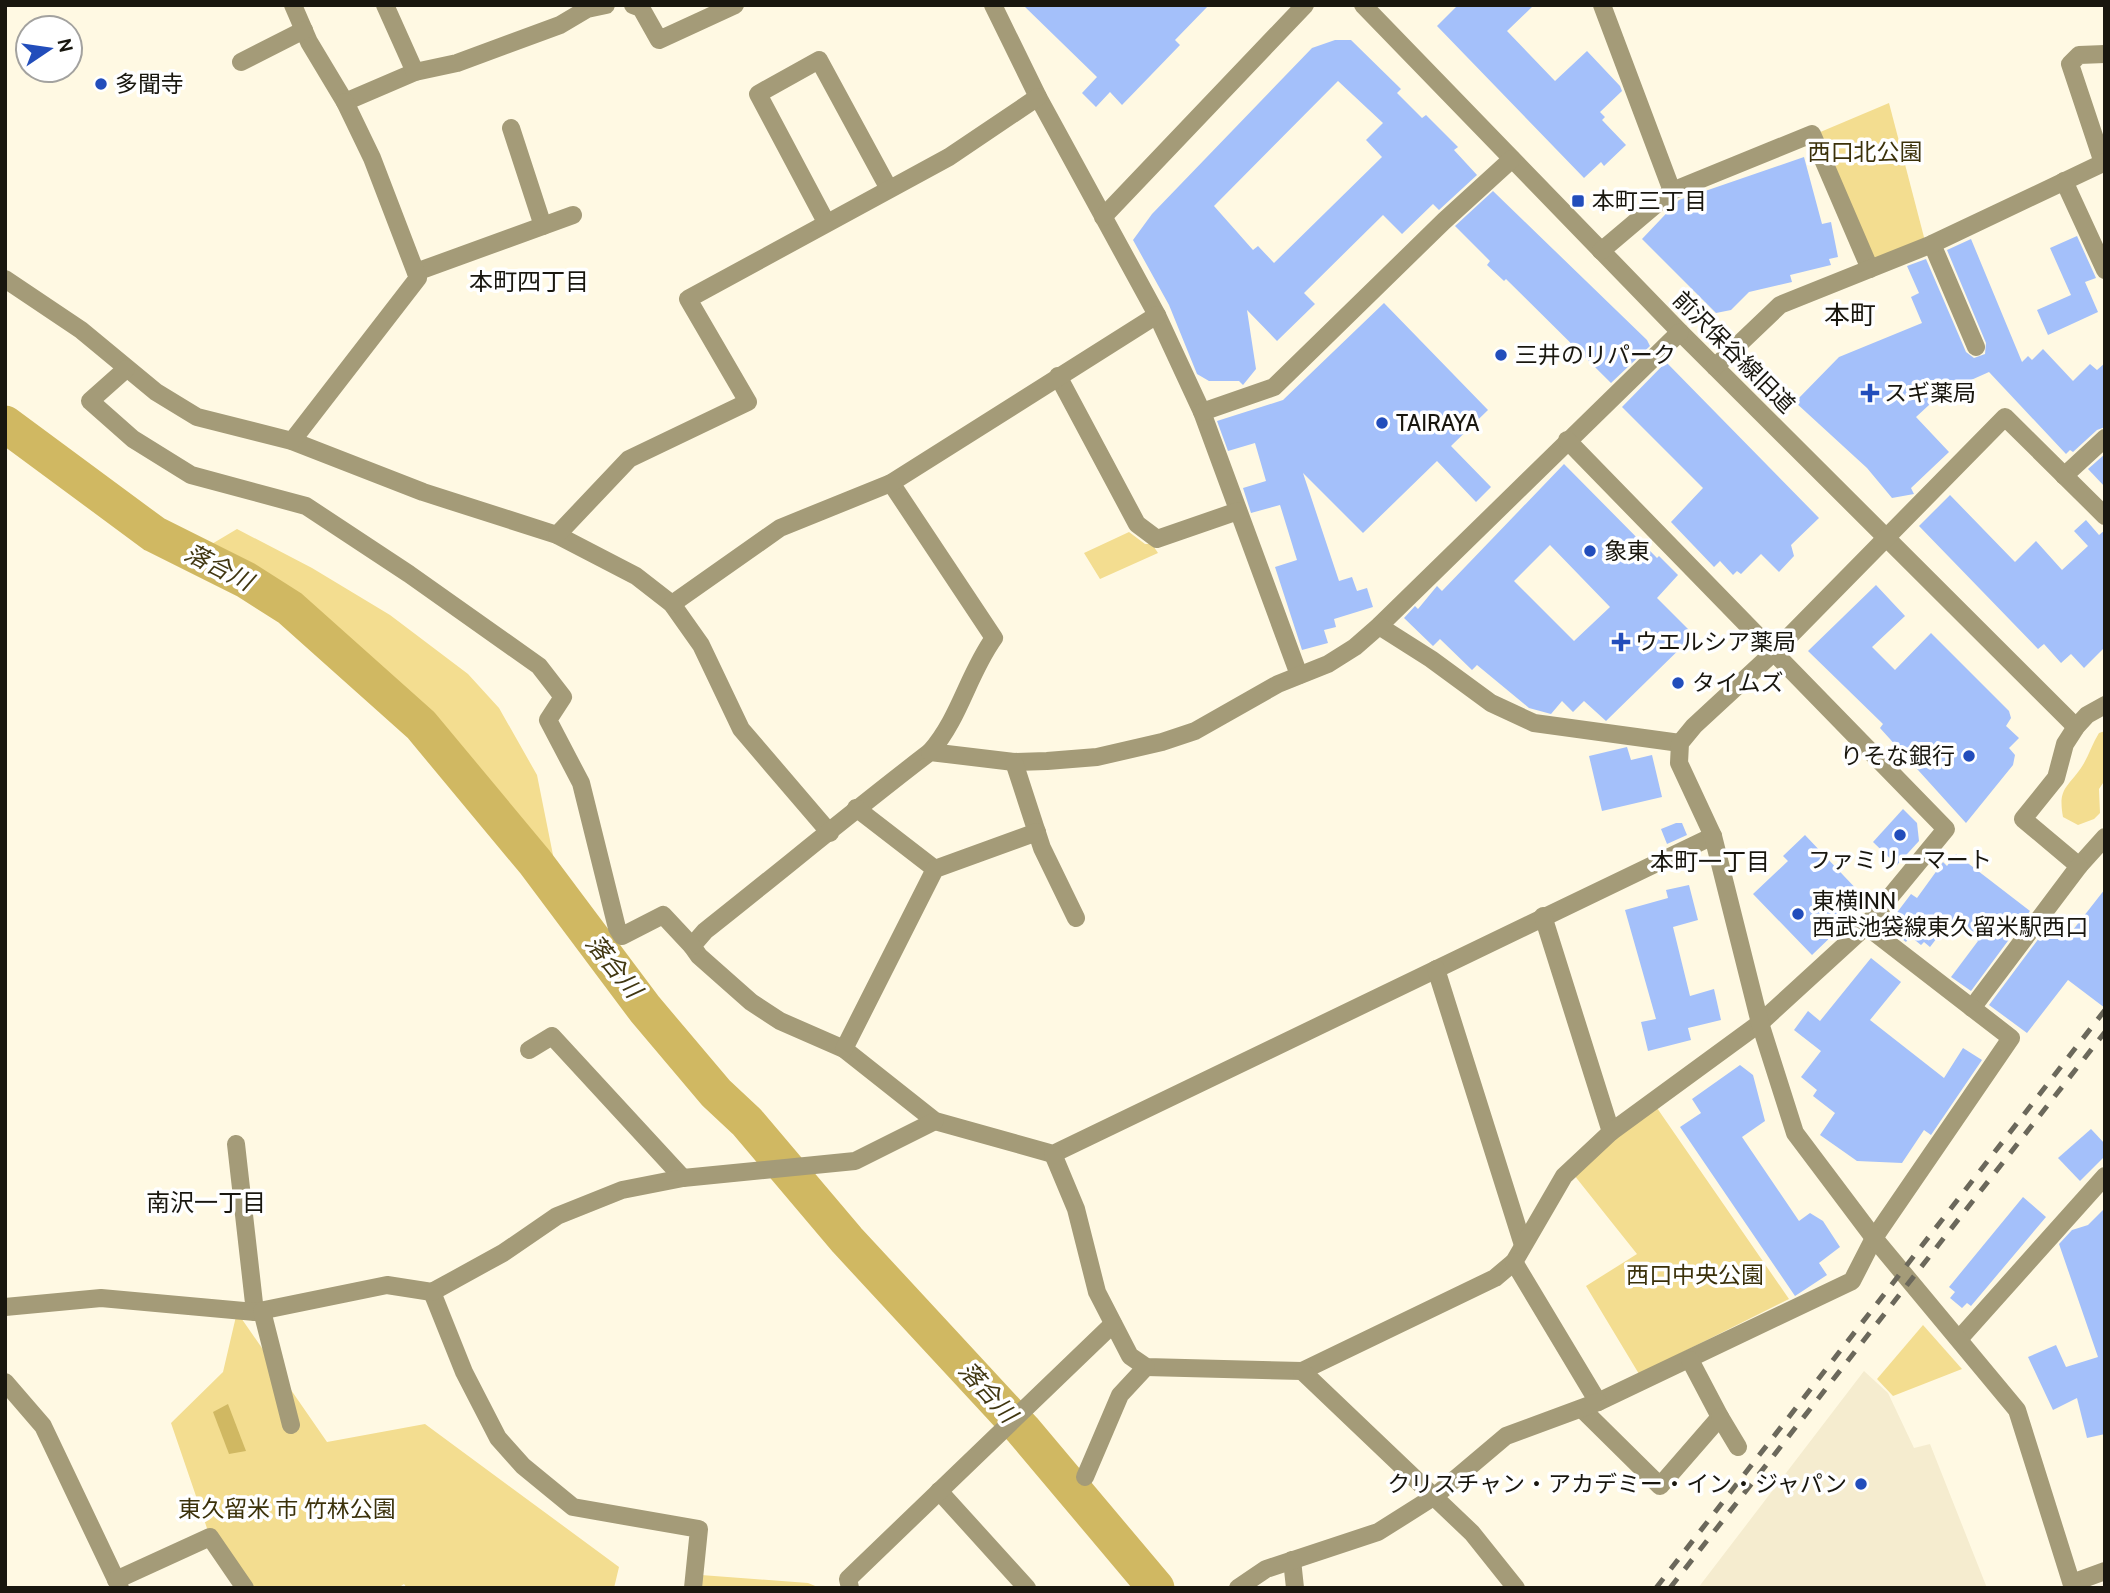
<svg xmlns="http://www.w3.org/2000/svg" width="2110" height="1593" font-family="Cabin,'Noto Sans JP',sans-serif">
  <rect width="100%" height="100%" fill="#fff9e3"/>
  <path fill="#f5eccf" d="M1864 1371 1888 1393 1914 1448 1930 1444 1987 1588H1698Z"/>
  <g fill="#f3dd90">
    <path d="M1889 103 1925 241 1869 266 1818 133Z"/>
    <path d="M237 529 312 568 390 615 468 674 499 708 537 775 554 860 542 871 421 725 320 631 246 580 195 554Z"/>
    <path d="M1129 532 1145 544H1152L1158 553 1100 579 1084 553Z"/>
    <path d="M2105 731V780L2099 789 2100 813 2094 819 2078 825 2063 817C2058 789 2066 789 2081 768 2088 758 2092 744 2099 733Z"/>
    <path d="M1657 1108 1789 1299 1639 1374 1586 1286 1637 1254 1574 1175 1614 1138Z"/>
    <path d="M237 1312 327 1442 425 1424 619 1567 614 1588H407L404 1584 398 1588H245L210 1537 171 1423 223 1372Z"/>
    <path d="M1923 1325 1962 1369 1893 1396 1877 1379Z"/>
    <path d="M701 1575 808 1583 820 1588H698Z"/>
  </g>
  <path fill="#d0b862" d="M228 1404 246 1451 229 1454 213 1412Z"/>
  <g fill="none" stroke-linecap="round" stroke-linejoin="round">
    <path stroke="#d0b862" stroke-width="37" d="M5 424 154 534 246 580 290 608 421 725 535 862 645 1009 716 1093 747 1122 847 1240 1023 1430 1156 1588"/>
  </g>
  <g fill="#a4c0fa" fill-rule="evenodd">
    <path d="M1023 5H1209L1175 40 1180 45 1122 105 1110 92 1096 107 1082 93 1097 77Z"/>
    <path d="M1458 5H1534L1507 31 1555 81 1587 51 1620 86 1622 91 1600 112 1605 117 1602 120 1626 145 1604 166 1601 162 1584 178 1437 26Z"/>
    <path d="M1335 40H1351L1401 89 1397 93 1422 118 1426 115 1458 147 1454 150 1477 175 1439 210 1433 204 1402 234 1383 215 1304 293 1315 304 1277 341 1247 310 1256 369 1243 385 1239 381H1209L1197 374 1169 305 1133 240 1152 214 1312 48ZM1338 81 1383 123 1366 140 1382 157 1274 263 1258 246 1253 250 1214 206Z"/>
    <path d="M1804 157 1822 224 1831 222 1838 257 1829 259 1831 265 1790 275 1792 282 1749 292 1731 310 1716 313 1642 239 1679 200Z"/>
    <path d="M1493 191 1647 340 1650 346 1611 383 1506 279 1504 281 1487 265 1490 261 1455 226Z"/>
    <path d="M2077 236 2096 278 2085 282 2098 312 2048 335 2037 310 2071 295 2050 248Z"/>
    <path d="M1971 239 2022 362 2028 356 2032 360 2043 349 2073 381 2090 364 2097 370 2105 363V427L2097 430 2073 452 2070 450 2066 454 1989 372 1942 393 1916 417 1949 452 1911 488 1914 494 1892 498 1867 468 1795 402 1839 357 1922 323 1911 297 1919 293 1907 266 1926 259 1966 352 1974 358 1985 354 1986 343 1947 250Z"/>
    <path d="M1384 303 1488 410 1451 446 1491 487 1476 502 1437 461 1363 533 1303 473 1339 581 1352 577 1357 591 1367 588 1373 607 1334 619 1336 627 1324 630 1328 643 1302 650 1275 567 1297 560 1280 505 1251 513 1243 488 1266 481 1255 443 1228 451 1217 421 1283 400Z"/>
    <path d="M1666 362 1819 518 1791 545 1794 556 1779 572 1761 554 1741 574 1737 571 1733 575 1720 561 1714 567 1671 522 1703 488 1622 407Z"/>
    <path d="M2105 454V487L2088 469Z"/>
    <path d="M1564 464 1657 558 1659 556 1678 575 1657 598 1694 635 1606 721 1584 701 1573 712 1562 701 1551 714 1529 708 1477 665 1472 670 1440 639 1433 646 1404 618 1415 606 1418 609 1437 586 1442 591ZM1550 545 1610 607 1574 641 1514 581Z"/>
    <path d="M1950 495 2015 562 2036 541 2062 570 2088 546 2074 531 2086 520 2099 535 2105 530V647L2084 668 2071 654 2061 663 2044 644 2038 649 1919 526Z"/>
    <path d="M1876 585 1905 616 1872 647 1895 670 1931 633 2009 711 2011 718 2006 726 2019 738 2009 748 2015 755 2013 765 1966 823 1880 728 1883 724 1808 651Z"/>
    <path d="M1627 747 1631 760 1652 755 1662 797 1602 811 1589 756Z"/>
    <path d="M1903 809 1917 823 1919 841 1897 865 1873 842Z"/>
    <path d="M1676 823H1682L1687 835 1667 844 1661 829Z"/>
    <path d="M1805 835 1863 896 1832 925 1837 931 1812 955 1753 894 1788 861 1783 856Z"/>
    <path d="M1956 854 2030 911 1971 991 1951 977 1978 941 1950 921 1930 947 1924 942 1921 945 1910 936 1906 942 1886 927 1911 894 1917 898 1943 862 1947 866Z"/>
    <path d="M1689 885 1698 920 1673 927 1690 996 1714 989 1721 1020 1688 1028 1691 1040 1648 1051 1641 1022 1656 1019 1625 910 1668 898 1666 890Z"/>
    <path d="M2105 889V1008L2068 980 2027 1033 1989 1005 2051 922 2069 935Z"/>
    <path d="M1871 958 1901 982 1870 1020 1944 1078 1963 1048 1982 1060 1931 1135 1924 1130 1902 1163 1857 1161 1820 1135 1835 1113 1813 1096 1817 1090 1801 1077 1821 1051 1794 1030 1808 1011 1820 1021Z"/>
    <path d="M1740 1065 1753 1075 1765 1121 1742 1137 1799 1221 1810 1213 1823 1221 1840 1247 1819 1263 1827 1275 1795 1296 1680 1127 1701 1113 1692 1099Z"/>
    <path d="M2091 1129 2105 1144V1156L2080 1181 2058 1158Z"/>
    <path d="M2023 1197 2046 1217 1971 1306 1967 1303 1962 1308 1950 1298 1955 1292 1949 1287Z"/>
    <path d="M2105 1208V1434L2087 1438 2077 1398 2053 1410 2028 1357 2056 1345 2066 1367 2098 1357 2059 1244 2072 1230 2088 1225Z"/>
  </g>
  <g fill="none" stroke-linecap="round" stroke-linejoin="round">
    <g stroke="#a49b78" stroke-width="18">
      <path d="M293 5 309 42 345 102 415 72 457 63 560 25 587 9 606 5"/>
      <path d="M385 5 415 72"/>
      <path d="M633 5 641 8 659 40 735 5"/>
      <path d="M993 5 1038 97 1157 315 1202 412 1299 675"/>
      <path d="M1363 5 1680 332 2076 727"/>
      <path d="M1602 5 1672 191"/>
      <path d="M241 62 304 30"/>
      <path d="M511 128 543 226"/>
      <path d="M2103 163 2070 64 2079 55 2105 54"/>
      <path d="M2064 181 2105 270"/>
      <path d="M1103 217 1305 5"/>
      <path d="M826 222 758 94 819 60 889 189"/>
      <path d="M1932 244 1976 347"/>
      <path d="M1601 251 1672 191 1812 134 1870 269"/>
      <path d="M416 272 573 215"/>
      <path d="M5 279 81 330 156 392 197 417 292 441 423 492 557 535 636 576 672 604 701 645 741 729 830 833"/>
      <path d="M1680 332 1379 626 1355 647 1328 664 1278 684 1195 731 1162 742 1097 757 1047 761 1014 762 930 752C854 810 781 871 705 931L692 946 699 956 751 1002 780 1021 844 1049 935 1121 1053 1154 1713 836"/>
      <path d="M1715 367 1780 305 1932 244 2105 162"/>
      <path d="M126 369 90 401 133 439 191 475 306 506 409 574 539 666 563 697 548 720 581 783 617 928 622 936 663 915 692 946"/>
      <path d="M1058 376 1137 524 1157 539 1238 511"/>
      <path d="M1202 412 1274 387 1444 221 1512 159"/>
      <path d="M292 441 418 278 372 158 345 102"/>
      <path d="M2064 476 2105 438"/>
      <path d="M891 483 994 638C968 674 960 718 930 752"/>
      <path d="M557 535 629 459 748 402 688 299 949 157 1038 97"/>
      <path d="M672 604 780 528 891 483 1157 315"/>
      <path d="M1379 626 1431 659 1491 703 1534 723 1680 743"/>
      <path d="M2105 705 2087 715 2076 727 2065 744 2056 778 2023 819 2079 866 2105 837"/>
      <path d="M1014 762 1042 848 1076 918"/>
      <path d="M856 808 935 869"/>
      <path d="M1543 916 1611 1132"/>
      <path d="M1436 969 1523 1245"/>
      <path d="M1972 1008 2079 866"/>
      <path d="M844 1049 935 869 1037 832"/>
      <path d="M529 1050 552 1036 683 1178"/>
      <path d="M236 1144 255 1312"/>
      <path d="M1053 1154 1076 1209 1097 1292 1130 1356 1146 1367 1302 1371 1495 1278 1514 1262 1564 1176 1611 1132 1760 1023 1866 926 1946 829 1567 440"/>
      <path d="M1514 1262 1598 1402 1852 1281 1874 1238 2011 1038 1866 926"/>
      <path d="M432 1292 464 1372 498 1438 523 1466 573 1507 699 1529 693 1588"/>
      <path d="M5 1307 101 1298 255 1312 387 1285 432 1292 503 1253 557 1216 622 1190 683 1178 855 1161 935 1121"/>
      <path d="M262 1311 291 1425"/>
      <path d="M1960 1338 2105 1176"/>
      <path d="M1302 1371 1472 1533 1516 1588"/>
      <path d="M5 1382 43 1426 120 1588"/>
      <path d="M1583 1410 1660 1486 1720 1417 1690 1360"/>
      <path d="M1720 1417 1738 1447"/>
      <path d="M1085 1477 1120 1395 1146 1367"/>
      <path d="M939 1491 1027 1588"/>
      <path d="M1292 1560 1295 1588"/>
      <path d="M116 1580 210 1537 245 1588"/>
      <path d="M2072 1583 2105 1571"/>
      <path d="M850 1588 848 1579 1113 1324"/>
      <path d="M1238 1588 1266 1569 1378 1532 1435 1496 1506 1436 1598 1402"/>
      <path d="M2073 1588 2017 1410 1874 1238 1795 1133 1760 1023 1713 836 1679 763 1680 743 1694 726 1775 651 2005 417 2105 516"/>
    </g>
    <g stroke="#6b685b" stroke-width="5" stroke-dasharray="12 12" stroke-linecap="butt">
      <path d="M1656 1588 2105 1010"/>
      <path d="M1670 1588 2105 1032"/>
    </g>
  </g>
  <g fill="#224dbb" stroke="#fff" stroke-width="2.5">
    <circle cx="101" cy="84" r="7"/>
    <rect x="1571" y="194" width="14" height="14" rx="3.5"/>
    <circle cx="1501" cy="355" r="7"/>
    <path d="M1866.5 382.5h7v7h7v7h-7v7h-7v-7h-7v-7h7z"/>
    <circle cx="1382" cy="423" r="7"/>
    <circle cx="1590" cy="551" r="7"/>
    <path d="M1617.5 631.5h7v7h7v7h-7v7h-7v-7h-7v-7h7z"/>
    <circle cx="1678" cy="683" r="7"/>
    <circle cx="1969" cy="756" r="7"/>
    <circle cx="1900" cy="835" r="7"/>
    <circle cx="1798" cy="914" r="7"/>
    <circle cx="1861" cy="1484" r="7"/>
  </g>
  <g text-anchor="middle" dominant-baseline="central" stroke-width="7" stroke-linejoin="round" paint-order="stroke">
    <g font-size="23" fill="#19170f" stroke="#fff" text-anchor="start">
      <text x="115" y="84">多聞寺</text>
      <text x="1592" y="201">本町三丁目</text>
      <text x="1515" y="355">三井のリパーク</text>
      <text x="1884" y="393">スギ薬局</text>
      <text x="1396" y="423">TAIRAYA</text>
      <text x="1604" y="551">象東</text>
      <text x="1635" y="642">ウエルシア薬局</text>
      <text x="1692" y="683">タイムズ</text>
      <text x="1955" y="756" text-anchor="end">りそな銀行</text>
      <text x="1900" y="860" text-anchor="middle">ファミリーマート</text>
      <text x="1812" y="901">東横INN<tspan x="1812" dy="26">西武池袋線東久留米駅西口</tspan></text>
      <text x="1847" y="1484" text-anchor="end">クリスチャン・アカデミー・イン・ジャパン</text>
    </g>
    <g font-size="23" fill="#3b310a" stroke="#fff">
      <text x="1865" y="152">西口北公園</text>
      <text x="1695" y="1275">西口中央公園</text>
      <text x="287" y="1509">東久留米 市 竹林公園</text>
    </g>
    <g font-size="23" fill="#19170f" stroke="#fff">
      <text transform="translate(1734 352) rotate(45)">前沢保谷線旧道</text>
    </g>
    <g font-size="24" fill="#19170f" stroke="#fff">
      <text x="529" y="281">本町四丁目</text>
      <text x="1710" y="861">本町一丁目</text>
      <text x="206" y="1202">南沢一丁目</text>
    </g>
    <g font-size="24" font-style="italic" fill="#413711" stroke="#fff">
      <text transform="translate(219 567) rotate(27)">落合川</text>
      <text transform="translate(614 966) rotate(51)">落合川</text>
      <text transform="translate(988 1392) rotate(48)">落合川</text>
    </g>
    <g font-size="26" fill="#19170f" stroke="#fff">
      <text x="1850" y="315">本町</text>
    </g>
  </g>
  <rect width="2110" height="1593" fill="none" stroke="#19170f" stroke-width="14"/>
  <g transform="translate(49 49) rotate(77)"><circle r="33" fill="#ffffff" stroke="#a3a29f" stroke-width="2"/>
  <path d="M0-5L12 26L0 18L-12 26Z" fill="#224dbb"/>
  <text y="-10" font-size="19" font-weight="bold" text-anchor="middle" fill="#19170f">N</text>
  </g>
</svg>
